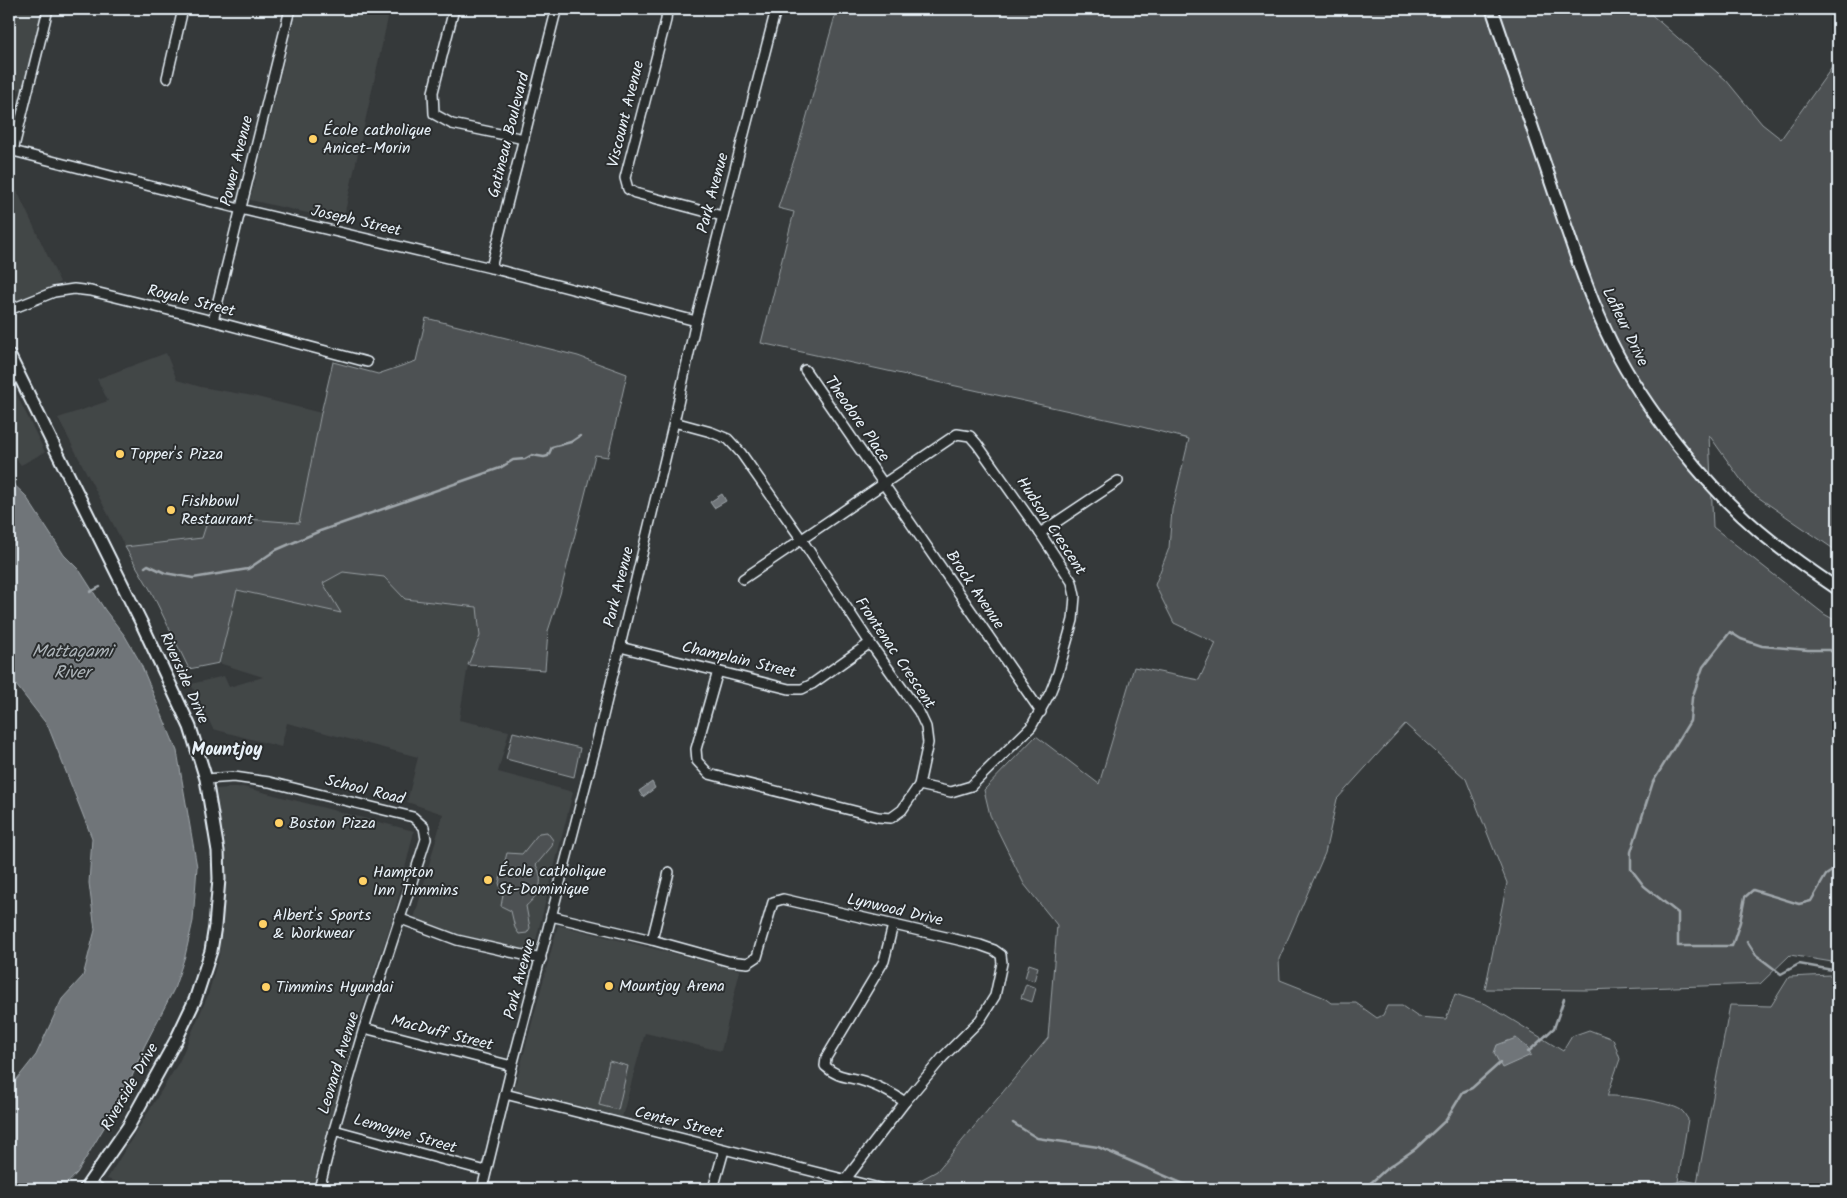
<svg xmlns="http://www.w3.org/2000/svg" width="1847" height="1198" font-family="Kalam,sans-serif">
  <rect width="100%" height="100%" fill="#35393a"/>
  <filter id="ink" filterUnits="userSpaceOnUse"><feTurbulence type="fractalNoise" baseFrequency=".02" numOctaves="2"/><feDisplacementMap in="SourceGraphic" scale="10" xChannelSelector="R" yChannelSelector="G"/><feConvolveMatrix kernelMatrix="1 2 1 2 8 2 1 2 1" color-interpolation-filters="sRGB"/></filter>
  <g filter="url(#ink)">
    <g fill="#424647">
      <path d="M9 9H43L22 90 9 87Z"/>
      <path d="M297 9H390L343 221 250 200Z"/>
      <path d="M9 174 60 282 12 317 9 311Z"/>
      <path d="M166 353 177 380 201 387 253 396 321 413 299 523 202 538 125 547 58 418 108 401 97 379Z"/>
      <path d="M9 379 45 452 21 465 9 451Z"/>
      <path d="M343 572 384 577 405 599 477 607 480 636 468 665 459 720 509 731 498 772 573 792 533 952 441 930 414 919 443 814 407 802 418 757 287 723 281 747 213 729 191 684 224 676 229 687 263 677 219 663 237 590 340 613 323 583Z"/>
      <path d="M243 787 414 831 394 915 354 1032 313 1189H144L107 1179 179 1062 208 995 219 955 226 865 216 789Z"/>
      <path d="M558 925 740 970 721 1051 645 1033 622 1117 514 1090Z"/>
    </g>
    <g fill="#4d5152" stroke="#9aa1a5">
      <path d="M837 9H1645L1726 80 1762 124 1781 139 1838 59V552L1749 491 1709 435 1713 527 1824 614 1838 622V963L1790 955 1760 984 1586 990 1485 989 1507 883 1466 779 1405 724 1337 799 1325 853 1279 959 1280 980 1323 997 1331 1003H1356L1377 1018 1383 1015 1387 1006H1402L1418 1017 1446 1019 1455 994 1486 1004 1563 1051 1572 1036 1589 1030 1613 1039 1620 1059 1607 1096C1623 1095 1668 1102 1681 1110 1684 1112 1686 1117 1688 1119L1678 1182 1660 1189H911L913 1184 937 1171 1048 1038 1057 925 1024 884 990 815 984 790 1036 736 1099 784 1134 667 1199 680 1216 643 1174 623 1155 585 1169 548 1172 510 1189 439 1142 427 761 343 794 212 778 208 797 151Z"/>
      <path d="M426 318 578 356 627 374 608 457 595 455 560 594 548 631 545 670 468 665 480 636 477 607 405 599 384 577 343 572 323 583 341 613 237 590 219 663 189 669 151 591 125 547 202 538 209 516 299 523 321 413 333 362 378 374 416 361Z"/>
      <path d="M513 732 580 748 574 777 506 759Z"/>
      <path d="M547 832 553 840 552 846 536 865C545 882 539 895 526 906L530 928 527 933 519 934 515 928 511 911 501 906 503 895 499 883 507 853 522 854 539 833Z"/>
      <path d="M1029 964 1038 967 1034 981 1025 978Z"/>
      <path d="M1830 975 1838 976V1189H1732L1697 1183 1730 1005 1771 1006 1789 977Z"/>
      <path d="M1026 984 1036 988 1032 1002 1021 998Z"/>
      <path d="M609 1061 628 1066 618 1110 599 1105Z"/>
    </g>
    <g fill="#707579" stroke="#a0a7ac">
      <path d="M9 480 25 495 64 555 80 571 105 610 125 636 140 662 177 751 197 867 193 921 185 956 174 989 144 1047 127 1089 77 1173 62 1189H9V1089L36 1055 62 999 83 976 95 930 89 883 92 838 48 726 9 676Z"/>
      <path d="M722 494 726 501 714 508 710 502Z"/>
      <path d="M652 782 655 788 643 797 639 791Z"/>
      <path d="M1516 1038 1528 1048 1531 1055 1502 1068 1494 1053 1497 1045Z"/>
      <path d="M1682 1180 1732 1189H1661Z"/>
    </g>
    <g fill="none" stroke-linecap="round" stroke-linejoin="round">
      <g stroke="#a0a7ac" stroke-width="2.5">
        <path d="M145 567 148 565 165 573 193 578 248 569 276 550 320 531 500 468 513 460 525 459 532 455 544 457 548 456 552 447 571 442 580 436"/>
        <path d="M90 592 100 587"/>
        <path d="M1838 657 1830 650H1808L1762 646 1741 639 1730 632 1703 667 1692 698 1690 721 1653 782 1631 852V869L1644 886 1678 913V946H1732L1740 922 1745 897 1753 890 1799 904 1811 901 1826 875 1838 867"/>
        <path d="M1747 941 1756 955 1781 974 1799 964 1838 971"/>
        <path d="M1528 1052 1554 1028 1564 999"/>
        <path d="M1013 1123 1037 1138 1098 1147 1186 1185 1220 1189"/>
        <path d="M1364 1189 1385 1170 1415 1149 1446 1120 1463 1092 1472 1088 1500 1063"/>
      </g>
      <g stroke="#e8f1f8" stroke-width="12">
        <g id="minor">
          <path d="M454 9 433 92 434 114 452 124 524 139"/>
          <path d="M667 9 666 20 625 178 628 189 635 193 722 216"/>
          <path d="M167 78 183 9"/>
          <path d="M9 150 240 209 491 268 696 321"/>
          <path d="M13 151 48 9"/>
          <path d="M491 268 555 15 558 9"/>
          <path d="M9 310 54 292 74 289 91 291 213 321 367 362"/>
          <path d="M213 321 290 9"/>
          <path d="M805 370 1041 712"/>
          <path d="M674 422 711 432 728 439 741 453 802 540 870 643 919 712 926 727 928 743 919 785 902 810 891 818 878 817 709 774 697 761 696 749 718 671"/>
          <path d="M1040 533 1118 481"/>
          <path d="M743 579 957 434 970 436 977 444 1040 533 1072 582 1075 596 1073 620 1058 673 1050 693 1031 727 971 786 951 792 919 785"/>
          <path d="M620 647 789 689H802L812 684 870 643"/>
          <path d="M206 779 234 777 269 782 413 817 424 827 426 839 364 1028 334 1130 319 1189"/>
          <path d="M551 916 652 940 728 961 748 963 757 957 773 902 783 899 980 945 994 950 1001 955 1002 963 995 996 980 1020 943 1057 905 1102 846 1179"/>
          <path d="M401 919 457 940 541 959"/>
          <path d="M893 925 884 961 826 1058 825 1066C839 1079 849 1076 866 1082 880 1087 892 1093 905 1102"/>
          <path d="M652 940 669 872"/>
          <path d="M364 1028 512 1066"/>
          <path d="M505 1094 879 1188"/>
          <path d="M334 1130 486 1171"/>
          <path d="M90 1182 100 1189"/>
          <path d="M482 1189 512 1066 596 745 674 422 696 321 776 9"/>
          <path d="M713 1189 724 1150"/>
        </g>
      </g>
      <g stroke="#e8f1f8" stroke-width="15">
        <g id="major">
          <path d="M1492 9C1514 75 1537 140 1559 206 1575 253 1590 300 1612 344 1644 408 1704 484 1759 531 1784 552 1811 571 1838 589"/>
          <path d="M9 355 141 622 190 727 206 779 218 851 219 879 215 926 211 951 195 1000 176 1040 128 1127 85 1189"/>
        </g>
      </g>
      <use href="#minor" stroke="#2a2d2e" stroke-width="9"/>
      <use href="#major" stroke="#2a2d2e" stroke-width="11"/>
    </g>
  </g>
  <g fill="#ffd166" stroke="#2a2d2e" stroke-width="2">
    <circle cx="313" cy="139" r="5"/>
    <circle cx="120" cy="454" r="5"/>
    <circle cx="171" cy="510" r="5"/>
    <circle cx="279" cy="823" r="5"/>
    <circle cx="488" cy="880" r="5"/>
    <circle cx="363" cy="881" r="5"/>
    <circle cx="263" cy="924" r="5"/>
    <circle cx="609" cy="986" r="5"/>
    <circle cx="266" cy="987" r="5"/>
  </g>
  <g text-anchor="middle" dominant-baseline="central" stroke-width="4" stroke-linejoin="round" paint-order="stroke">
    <g font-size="16" fill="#e8f1f8" stroke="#2a2d2e">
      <text transform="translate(626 114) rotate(-76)">Viscount Avenue</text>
      <text transform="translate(509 135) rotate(-76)">Gatineau Boulevard</text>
      <text transform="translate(237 161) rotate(-76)">Power Avenue</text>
      <text transform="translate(713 193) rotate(-75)">Park Avenue</text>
      <text transform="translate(356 221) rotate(13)">Joseph Street</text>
      <text transform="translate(191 301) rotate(14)">Royale Street</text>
      <text transform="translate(1625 327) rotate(64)">Lafleur Drive</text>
      <text transform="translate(857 419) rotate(55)">Theodore Place</text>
      <text transform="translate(1051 526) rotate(57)">Hudson Crescent</text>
      <text transform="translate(619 587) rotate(-76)">Park Avenue</text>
      <text transform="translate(975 590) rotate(56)">Brock Avenue</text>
      <text transform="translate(895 653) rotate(56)">Frontenac Crescent</text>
      <text transform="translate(739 660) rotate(13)">Champlain Street</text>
      <text transform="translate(184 678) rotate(66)">Riverside Drive</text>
      <text transform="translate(365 790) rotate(14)">School Road</text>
      <text transform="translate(895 910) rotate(13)">Lynwood Drive</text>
      <text transform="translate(520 979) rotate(-75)">Park Avenue</text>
      <text transform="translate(442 1033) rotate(14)">MacDuff Street</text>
      <text transform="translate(339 1063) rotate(-73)">Leonard Avenue</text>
      <text transform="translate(130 1087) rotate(-60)">Riverside Drive</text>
      <text transform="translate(679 1123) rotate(14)">Center Street</text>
      <text transform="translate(405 1134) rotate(16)">Lemoyne Street</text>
    </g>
    <g font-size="16" fill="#e8f1f8" stroke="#2a2d2e" text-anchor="start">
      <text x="323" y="130">École catholique<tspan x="323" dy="18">Anicet-Morin</tspan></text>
      <text x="130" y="454">Topper's Pizza</text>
      <text x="181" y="501">Fishbowl<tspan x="181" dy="18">Restaurant</tspan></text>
      <text x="289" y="823">Boston Pizza</text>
      <text x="498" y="871">École catholique<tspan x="498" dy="18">St-Dominique</tspan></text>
      <text x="373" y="872">Hampton<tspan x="373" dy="18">Inn Timmins</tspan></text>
      <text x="273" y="915">Albert's Sports<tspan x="273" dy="18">&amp; Workwear</tspan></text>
      <text x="619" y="986">Mountjoy Arena</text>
      <text x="276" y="987">Timmins Hyundai</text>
    </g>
    <g font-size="18" font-style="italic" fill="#acb3b8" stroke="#2a2d2e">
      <text x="72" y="652">Mattagami<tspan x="72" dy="21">River</tspan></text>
    </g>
    <g font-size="18" font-weight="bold" fill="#e8f1f8" stroke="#2a2d2e">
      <text x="227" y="750">Mountjoy</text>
    </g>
  </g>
  <rect width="1847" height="1198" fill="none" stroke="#2a2d2e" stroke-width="30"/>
  <rect x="15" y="15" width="1817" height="1168" fill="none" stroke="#e8f1f8" stroke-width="2" filter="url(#ink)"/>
</svg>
